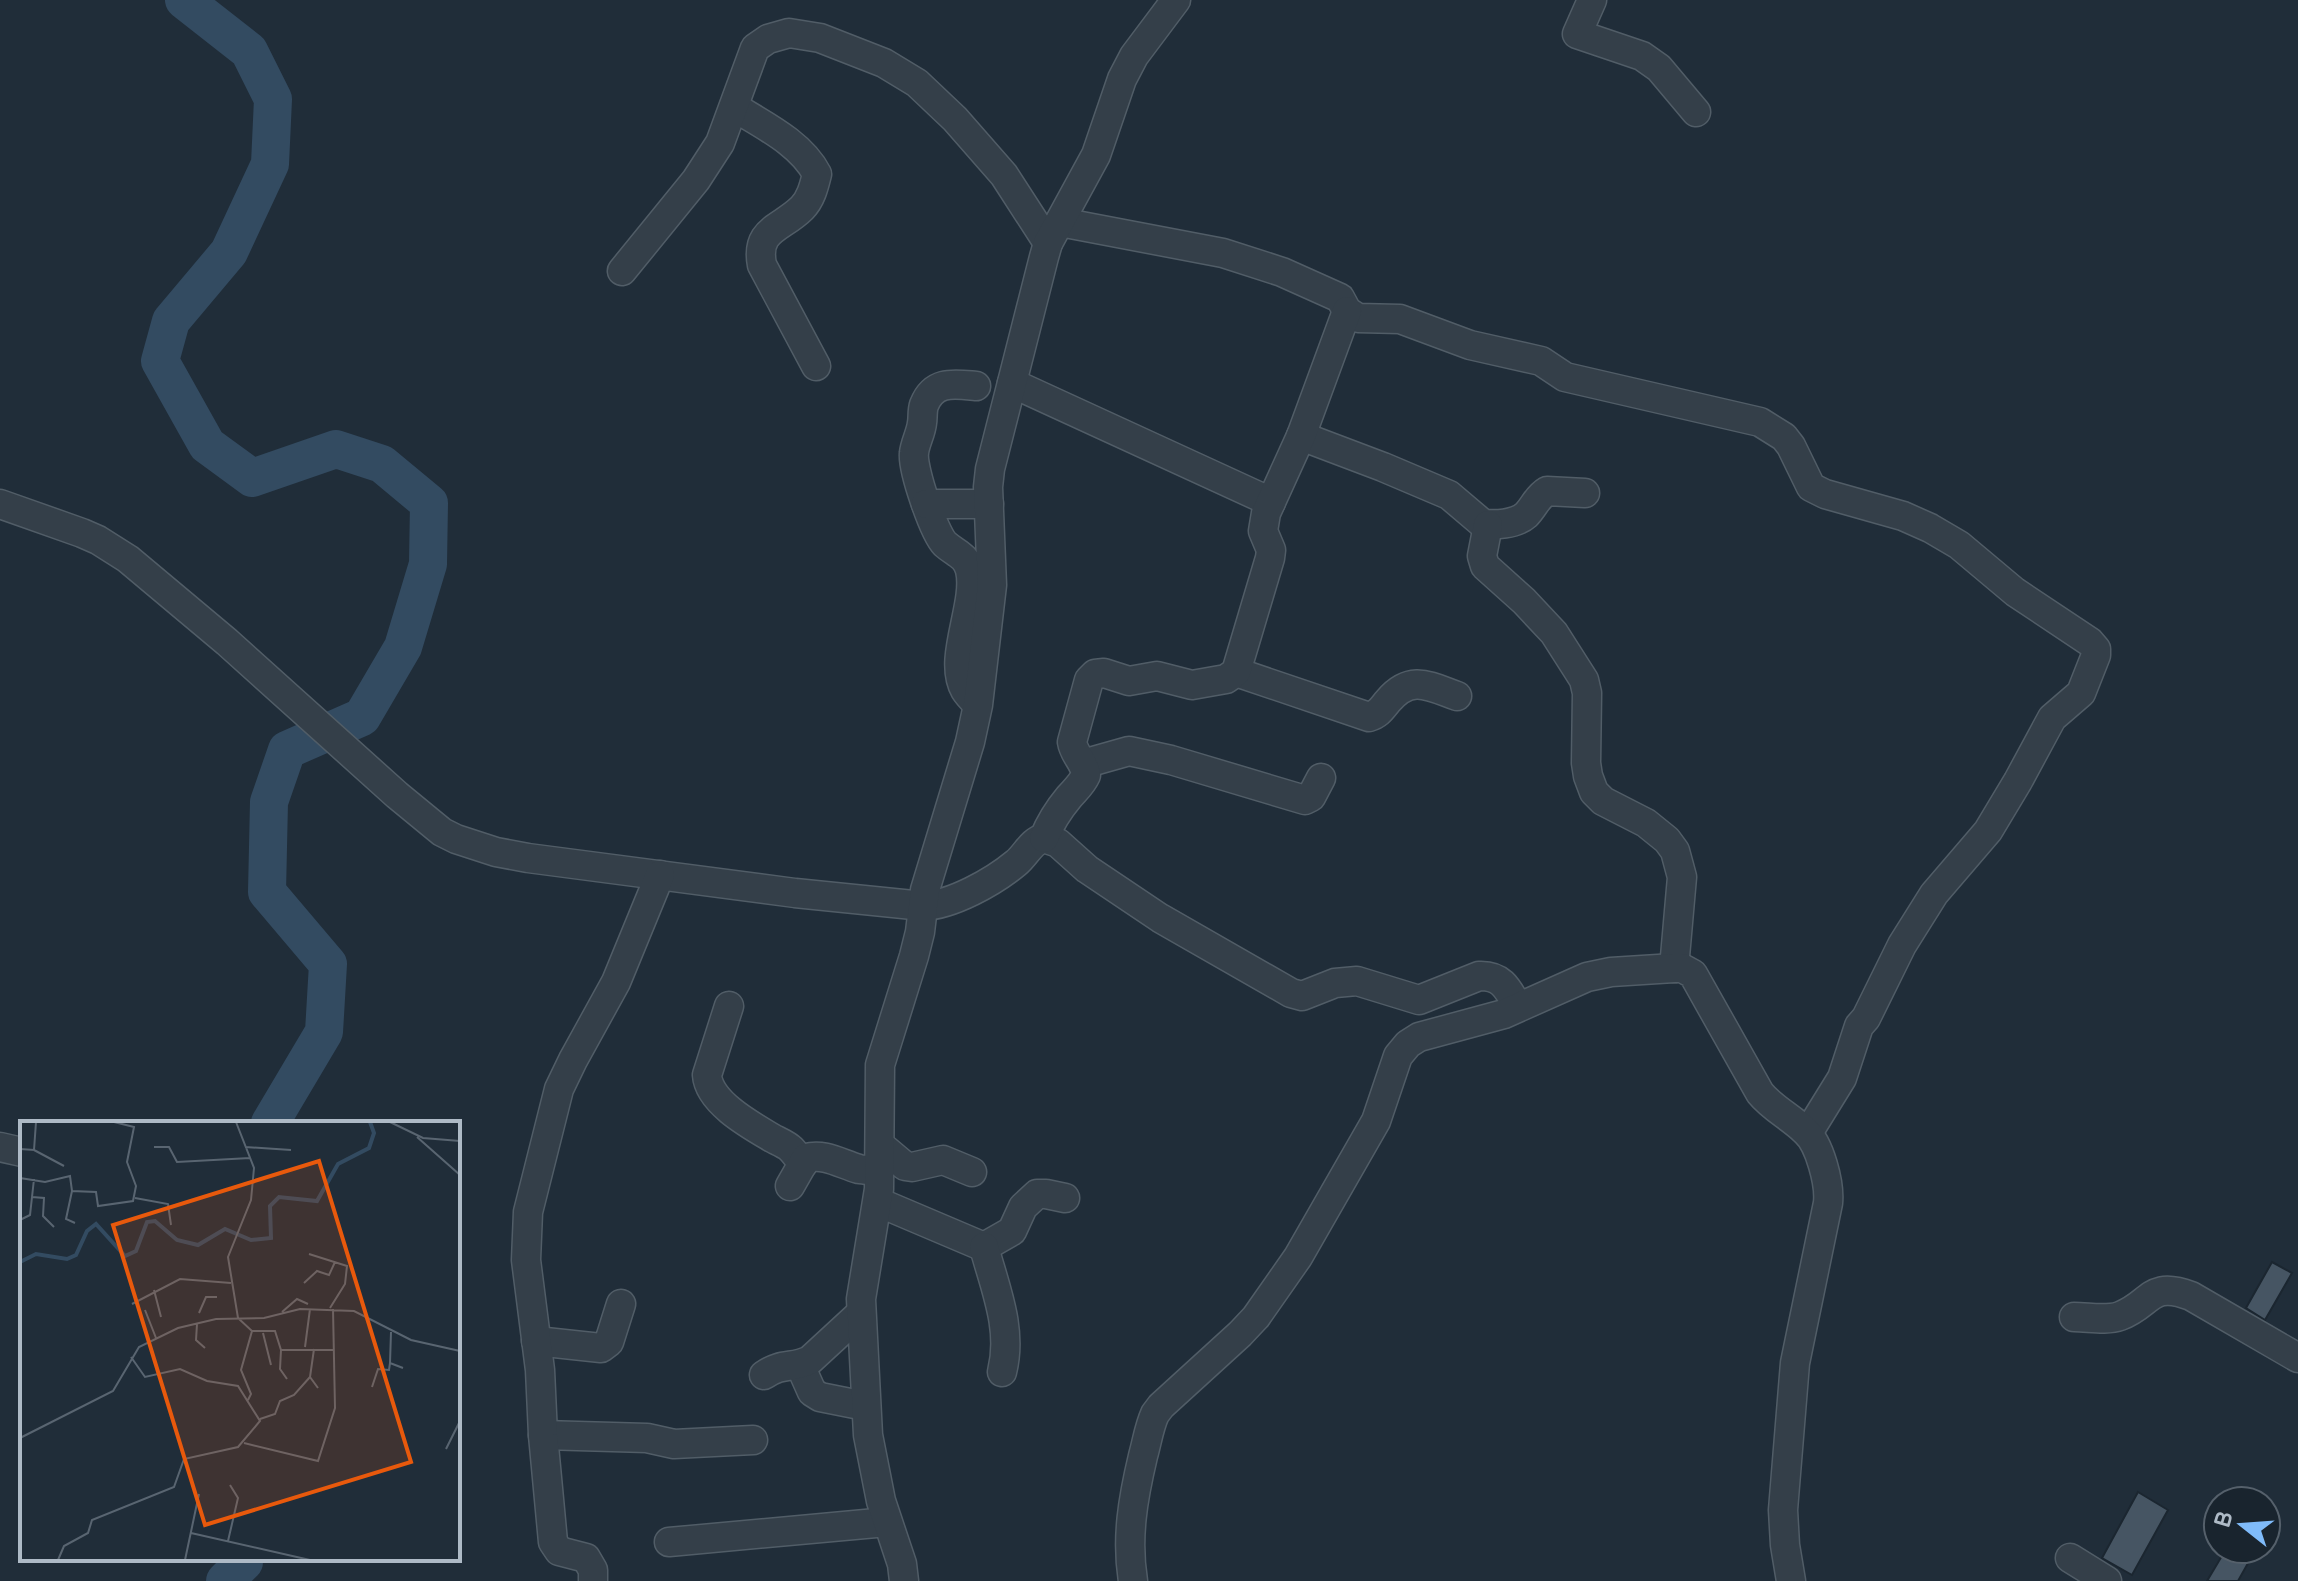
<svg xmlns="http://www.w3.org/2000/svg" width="2298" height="1581" font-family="'Varela Round',sans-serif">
  <rect width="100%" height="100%" fill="#202d39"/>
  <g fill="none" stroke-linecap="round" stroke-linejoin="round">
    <g stroke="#334b61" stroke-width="38">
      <path d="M184 0 249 51 273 99 270 164 229 252 171 321 160 361 207 445 252 478 336 449 382 464 429 503 428 564 403 647 362 717 287 750 269 802 267 892 328 964 324 1032 270 1123"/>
      <path d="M225 1581 244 1562V1559"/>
    </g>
  </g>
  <g fill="#465563" stroke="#1b2630" stroke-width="2">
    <path d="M2272 1262 2292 1273 2265 1320 2246 1308Z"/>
    <path d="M2138 1492 2168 1510 2132 1575 2102 1558Z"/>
    <path d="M2226 1549H2256L2238 1581H2207Z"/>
  </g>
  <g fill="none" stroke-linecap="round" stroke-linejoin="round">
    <g stroke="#515d67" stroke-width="31">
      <g id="minor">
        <path d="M1592 0 1577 34 1642 56 1659 68 1696 112"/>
        <path d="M734 107C763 125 801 143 817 174 814 186 811 199 802 208 781 229 755 229 762 265L816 366"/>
        <path d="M1060 222 1223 253 1282 272 1340 298 1347 311 1358 318 1400 319 1470 345 1541 361 1565 377 1760 422 1784 437 1791 446 1811 487 1825 494 1903 516 1930 528 1959 545 2015 592 2090 642 2096 649V655L2081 693 2052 718 2018 781 1988 831 1934 894 1902 945 1866 1018 1859 1026 1842 1078 1808 1133"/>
        <path d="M622 271 696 180 720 143 755 48 768 39 789 33 820 38 884 63 917 83 955 119 1004 175 1048 243"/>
        <path d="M1012 383 1271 502"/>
        <path d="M976 386C954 384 934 380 924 405 922 411 923 418 922 423 921 433 915 443 914 453 912 469 934 533 945 544 955 553 966 555 970 570 978 604 947 659 965 690 968 695 973 700 977 704"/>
        <path d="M1301 436 1383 467 1449 495 1482 523C1494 526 1516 524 1526 515 1534 507 1537 497 1547 491L1585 493"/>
        <path d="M0 504 82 533 98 540 128 559 227 642 397 795 442 832 456 839 496 852 528 858 795 893 923 906C952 905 993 882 1016 863 1026 855 1031 841 1044 838L1058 843 1087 869 1160 918 1291 993 1302 996 1335 983 1357 981 1419 1000 1479 976C1502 975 1508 989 1518 1007"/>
        <path d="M926 504H989"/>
        <path d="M1488 525 1482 556 1485 566 1524 601 1554 633 1584 680 1587 693 1586 763 1588 776 1594 792 1603 801 1646 823 1667 840 1675 851 1682 877 1674 968"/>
        <path d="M1236 672 1369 717C1379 714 1382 708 1388 701 1411 674 1429 686 1457 696"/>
        <path d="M1083 764 1129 751 1171 760 1305 800 1311 797 1321 778"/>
        <path d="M1044 838C1050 823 1059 809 1069 797 1076 789 1082 784 1086 775 1085 762 1074 755 1072 742L1089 680 1095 674 1104 673 1129 681 1157 676 1192 685 1226 679 1236 672 1270 558 1271 550 1263 531 1266 513 1301 436 1347 311"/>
        <path d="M729 1006 707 1075C709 1103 752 1126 774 1139 780 1142 787 1145 791 1149 795 1153 799 1159 803 1164"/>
        <path d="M880 1145 905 1166 912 1167 943 1160 972 1172"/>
        <path d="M0 1147 22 1152"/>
        <path d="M790 1186 806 1158C825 1153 841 1164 859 1169 865 1170 873 1170 879 1171"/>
        <path d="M878 1202 984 1247 1012 1231 1023 1207 1037 1194H1046L1065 1198"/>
        <path d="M984 1247C995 1288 1013 1329 1002 1372"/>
        <path d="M2074 1317C2089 1317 2106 1321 2120 1316 2152 1304 2149 1280 2191 1296L2298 1358"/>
        <path d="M536 1341 601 1348 609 1342 621 1304"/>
        <path d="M800 1365 812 1392 820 1397 865 1406"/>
        <path d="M764 1375C783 1362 792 1369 810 1360L861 1313"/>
        <path d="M543 1435 647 1438 674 1444 753 1440"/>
        <path d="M669 1542 887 1522"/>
        <path d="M2070 1558 2107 1581"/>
        <path d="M593 1581V1570L586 1558 559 1551 553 1542 543 1435 540 1370 526 1260 528 1212 559 1089 573 1060 616 982 660 875"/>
        <path d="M904 1581 902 1564 881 1501 868 1435 861 1299 879 1189 880 1065 914 956 920 932 925 890 970 742 978 705 992 585 988 487 990 469 1044 257 1048 243 1096 155 1122 79 1134 56 1176 0"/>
        <path d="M1133 1581C1126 1538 1133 1498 1143 1456 1147 1442 1149 1427 1155 1414L1161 1406 1240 1334 1256 1317 1298 1257 1376 1121 1398 1056 1408 1044 1419 1037 1504 1014 1587 977 1611 972 1674 968H1682L1693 974 1760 1093C1773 1109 1791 1117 1805 1131 1820 1144 1830 1184 1828 1203L1795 1363 1783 1510 1785 1545 1791 1581"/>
      </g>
    </g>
    <use href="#minor" stroke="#343f49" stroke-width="28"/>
  </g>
  <g transform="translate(20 1121)">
    <rect width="440" height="440" fill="#202d39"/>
    <path fill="none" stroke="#334b61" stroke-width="4" d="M0 141 16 133 47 138 56 134 67 110 76 103 105 135 116 130 127 101 135 100 157 119 178 124 205 108 231 119 251 117 250 85 259 76 297 80 318 43 349 27 354 12 350 1"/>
    <path fill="none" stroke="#596571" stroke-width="2" d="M216 1 234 47 231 79 208 136 218 197 232 210 221 249 231 273 228 279M370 1 403 17 440 20M397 16 440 54M134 26H149L157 41 230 37M225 26 271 29M0 28 14 29 16 1M14 29 44 45M0 57 25 61 50 55 52 70 76 71 78 85 113 80 116 65 107 41 114 6 94 1M52 70 46 98 55 102M12 76 24 77 23 95 34 106M115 77 148 83 151 104M0 99 10 94 14 58M289 133 327 145 325 163 310 187M284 162 297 150 309 154 315 141M134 169 141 196M112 183 160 158 211 162M125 189 136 217M262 191 277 178 288 183M179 192 186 176H197M177 203 176 219 185 227M232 210H255L261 229H313M371 211 370 242 383 247M243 212 251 244M285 226 290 188M294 228 290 256 298 267M261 229 260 248 267 258M352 266 358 248 369 249 370 242M240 298 255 293 260 280 274 274 290 256M0 317 93 270 119 226 158 207 196 198 244 197 280 188 334 190 391 219 440 230M224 322 298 340 315 287 313 188M426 328 440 300M171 412 290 439M208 420 218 377 210 364M38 439 44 425 68 412 72 399 154 366 164 338 218 326 240 300 218 265 187 260 160 248 125 256 111 236M165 439 179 373"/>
    <path fill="#e8590c" fill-opacity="0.15" stroke="#e8590c" stroke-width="4" d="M299 40 391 341 185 404 93 104Z"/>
    <rect width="440" height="440" fill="none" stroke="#aebac6" stroke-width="4"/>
  </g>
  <g transform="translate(2242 1525) rotate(287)"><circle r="38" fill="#19242e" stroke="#55606b" stroke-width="2"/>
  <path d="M0-6L14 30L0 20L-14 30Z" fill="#7fbbfa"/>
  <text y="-12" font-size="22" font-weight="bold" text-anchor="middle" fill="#aebac6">B</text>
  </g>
</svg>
